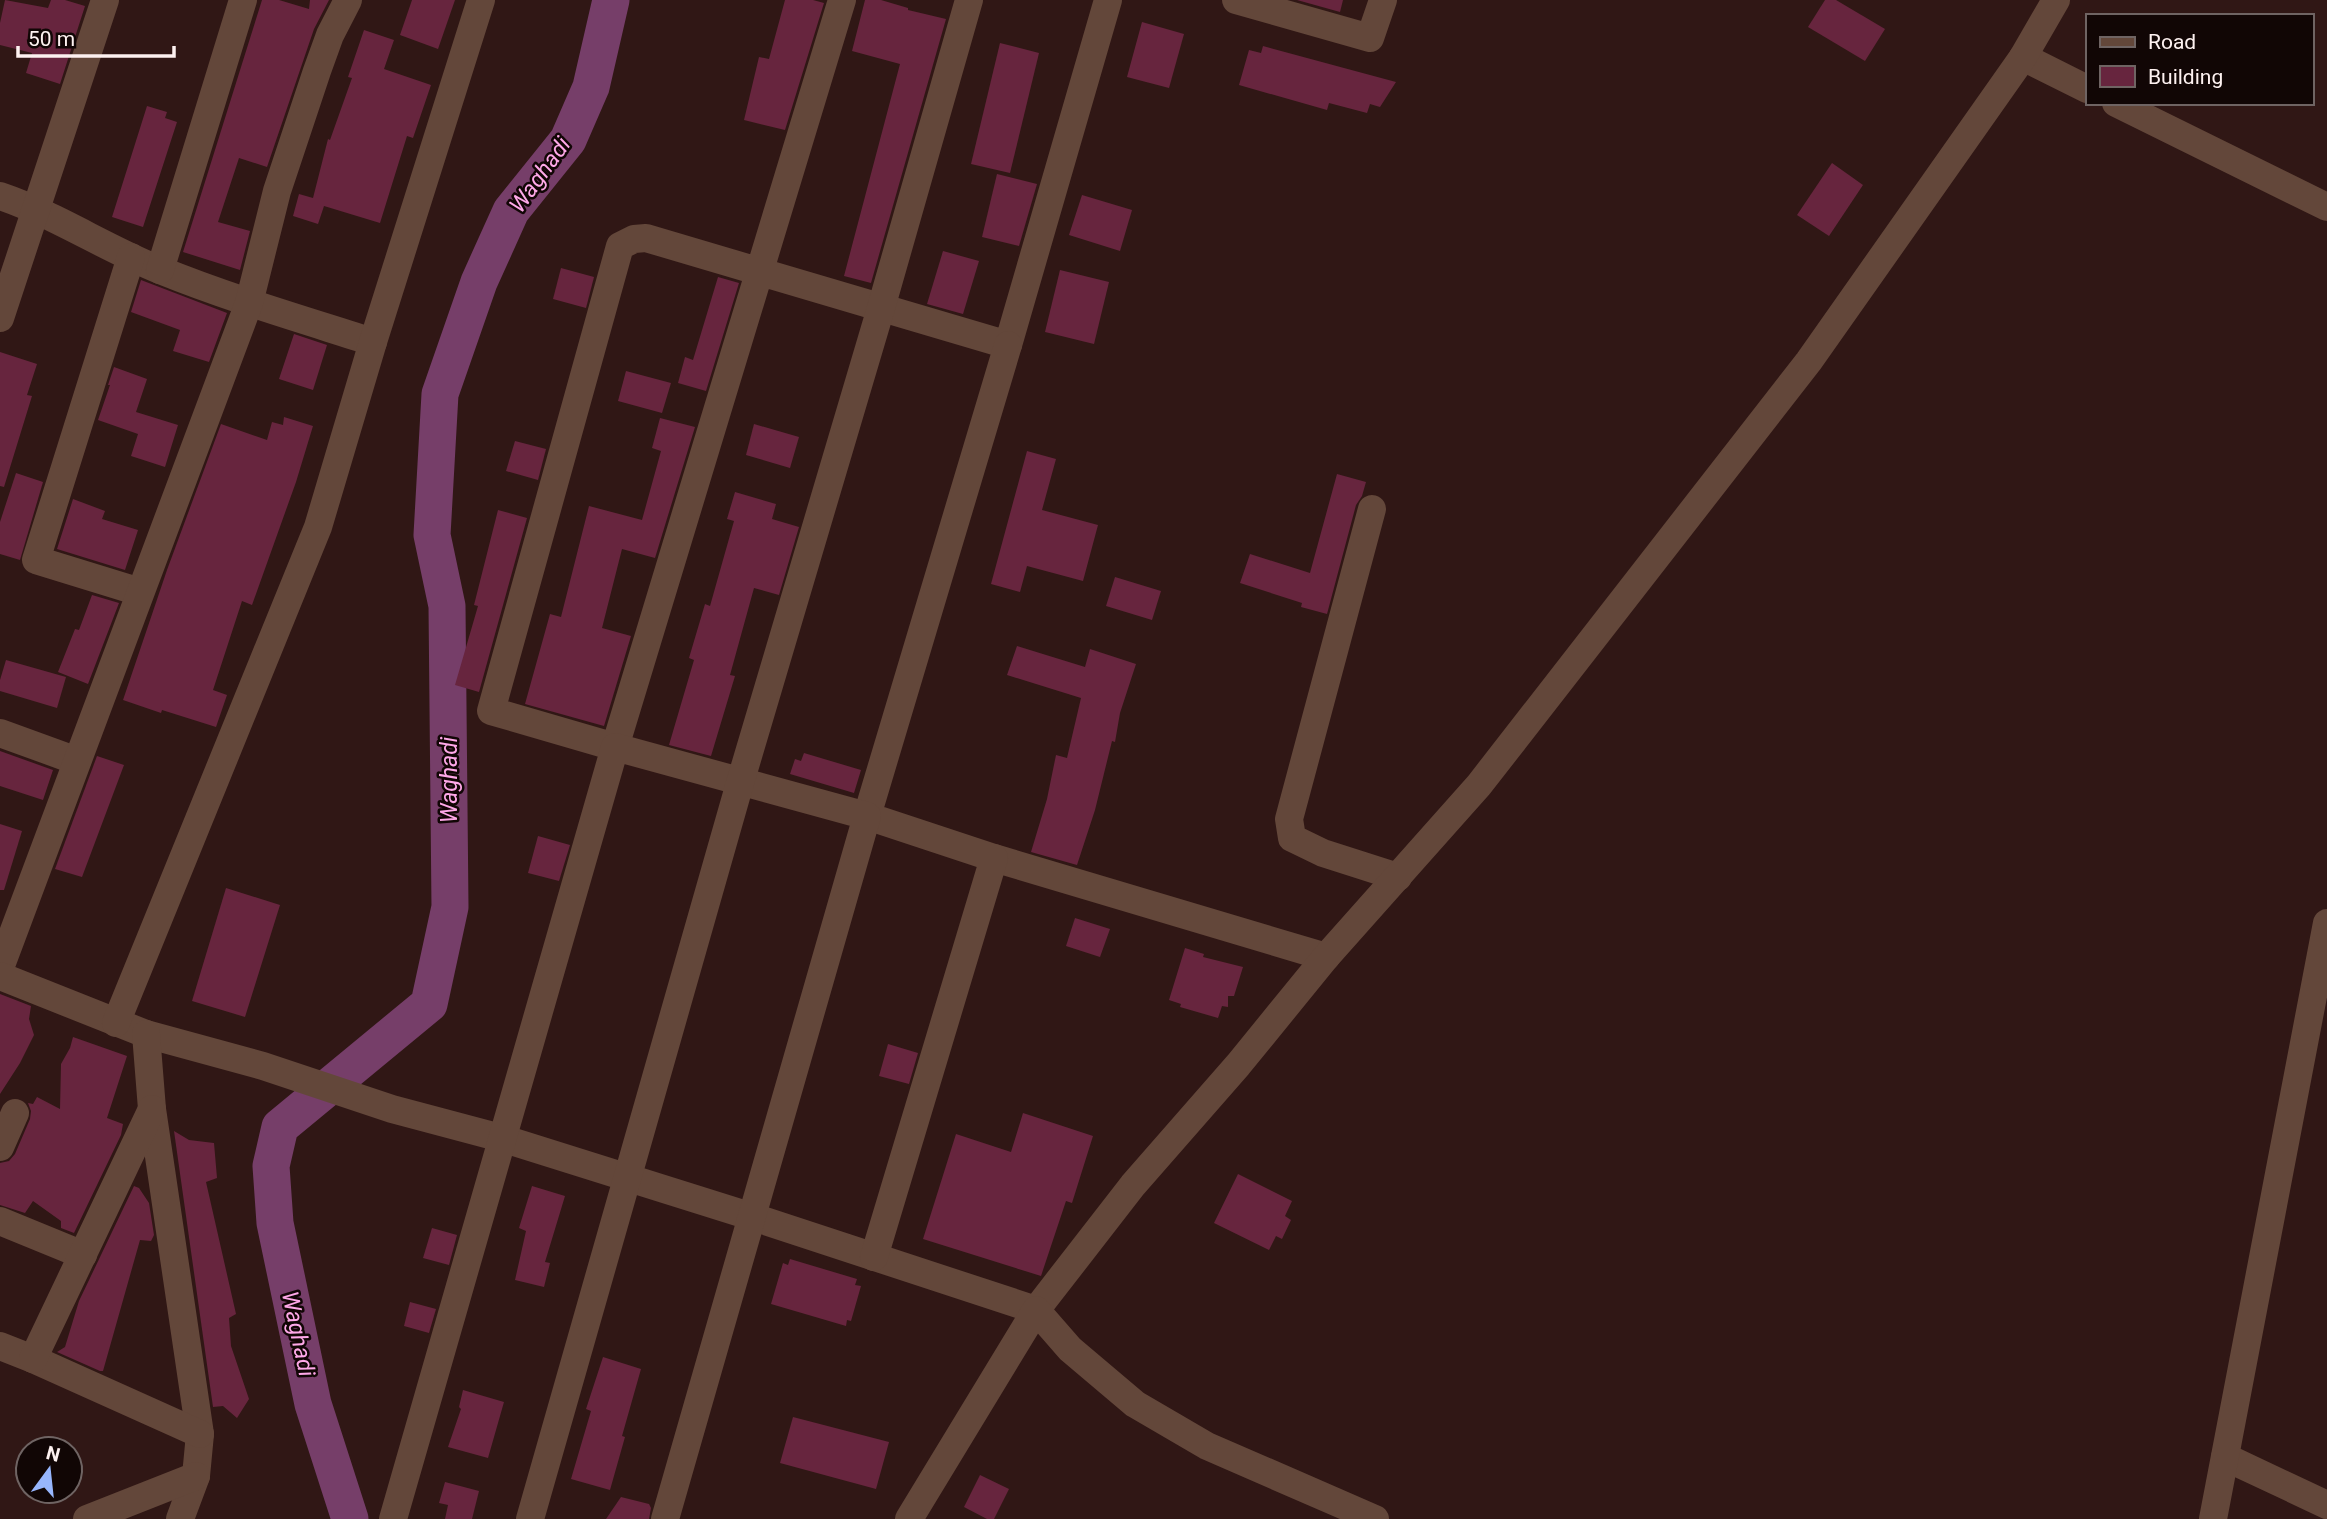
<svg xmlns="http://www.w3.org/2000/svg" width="2327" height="1519" font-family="Roboto,sans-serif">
  <rect width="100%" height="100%" fill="#301715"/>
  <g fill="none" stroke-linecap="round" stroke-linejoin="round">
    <path stroke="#763e69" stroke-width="37" d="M350 1519 313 1404 275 1223 271 1166 280 1127 429 1004 450 907 447 606 432 535 440 394 479 282 511 211 568 140 591 87 611 0"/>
  </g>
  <g fill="#67253e">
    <path d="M5 0 48 8 51 0H65L85 6 60 84 26 73 32 53 0 45V23Z"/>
    <path d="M262 0H279L309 9 310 0H329L314 29 267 167 239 158 218 222 250 231 240 270 183 252Z"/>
    <path d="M412 0H455L438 49 400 35Z"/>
    <path d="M785 0H813L824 3 785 130 744 120 759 57 769 59Z"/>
    <path d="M865 0H881L908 8V10L946 19 871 283 844 276 900 64 852 51Z"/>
    <path d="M1297 0H1343L1340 12Z"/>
    <path d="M1825 0H1836L1885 29 1865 61 1808 27Z"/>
    <path d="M1142 22 1184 34 1169 88 1127 77Z"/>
    <path d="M364 30 394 40 384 69 431 85 413 138 407 136 380 223 324 206 318 224 293 216 299 194 313 198 328 139 330 140 352 78 348 77Z"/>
    <path d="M1000 43 1039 53 1010 173 971 164Z"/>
    <path d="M1263 46 1344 68 1396 82 1380 107 1370 104 1367 113 1329 103 1327 110 1239 85 1249 50 1261 53Z"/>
    <path d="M147 106 167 112 165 118 177 122 143 227 112 217Z"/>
    <path d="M1832 163 1863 185 1829 236 1797 215Z"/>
    <path d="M997 174 1037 184 1019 246 982 237Z"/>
    <path d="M1082 195 1132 210 1120 251 1069 235Z"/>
    <path d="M943 251 979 261 963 314 927 304Z"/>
    <path d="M561 268 594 277 586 308 553 299Z"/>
    <path d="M1060 270 1109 282 1094 344 1045 332Z"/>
    <path d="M718 277 739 283 706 391 678 383 685 357 693 360Z"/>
    <path d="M141 280 227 313 209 362 173 351 180 330 131 312Z"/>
    <path d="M294 334 327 345 313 390 279 379Z"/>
    <path d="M0 352 37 364 27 395 32 396 4 487 0 486Z"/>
    <path d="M114 367 147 379 136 412 178 425 165 467 131 456 138 434 98 420 110 385H108Z"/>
    <path d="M626 371 671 383 662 413 618 401Z"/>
    <path d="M284 417 313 426 296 482 252 605 242 601 213 690 227 695 216 727 162 710 161 713 123 700 167 570 221 424 267 440 272 422 283 425Z"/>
    <path d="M660 418 695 427 655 558 622 549 602 628 631 636 604 726 525 704 550 614 561 617 589 506 642 520 661 451 652 448Z"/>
    <path d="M754 424 799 437 790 468 746 455Z"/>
    <path d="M515 441 546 449 538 480 506 471Z"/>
    <path d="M1027 451 1056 459 1042 510 1098 525 1083 581 1027 566 1020 592 991 584Z"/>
    <path d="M16 473 43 482 20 560 0 554V522Z"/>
    <path d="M1337 474 1366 482 1362 496 1356 505 1327 614 1301 607 1302 603 1240 583 1250 554 1310 573Z"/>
    <path d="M735 492 776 504 772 519 799 527 779 595 754 588 730 675 735 676 711 756 669 745 694 660 689 658 705 604 710 606 734 521 727 519Z"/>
    <path d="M73 499 105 511 102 519 138 530 125 570 57 549Z"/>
    <path d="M498 510 527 518 479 692 455 685 478 606 474 605Z"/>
    <path d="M1115 577 1161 591 1152 620 1106 606Z"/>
    <path d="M92 595 119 603 88 684 58 672 75 629 79 630Z"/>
    <path d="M1017 646 1085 667 1090 649 1136 664 1120 713 1115 742 1112 741 1095 810 1077 865 1031 852 1047 799 1056 755 1067 758 1081 698 1007 675Z"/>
    <path d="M6 660 66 677 57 708 0 691V680Z"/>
    <path d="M0 751 53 770 43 800 0 786Z"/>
    <path d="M804 753 861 770 854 793 790 774 795 759 801 761Z"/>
    <path d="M97 756 124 765 82 877 55 869Z"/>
    <path d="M0 824 22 831 4 890H0Z"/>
    <path d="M538 836 570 845 559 881 528 873Z"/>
    <path d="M226 888 280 905 245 1017 192 1001Z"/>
    <path d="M1075 918 1110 929 1100 957 1066 946Z"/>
    <path d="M1185 948 1204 954 1203 957 1243 967 1234 996H1228V1007L1222 1006 1218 1018 1180 1007 1181 1004 1169 1000Z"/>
    <path d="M0 994 31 1006 29 1019 34 1035 20 1063 0 1094Z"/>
    <path d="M73 1037 127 1056 107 1118 123 1124 121 1135 74 1233 61 1228V1221L33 1201 25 1213 0 1205V1163L9 1161 15 1154 30 1119 31 1111 28 1103 33 1104 37 1097 60 1109 61 1064 70 1048Z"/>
    <path d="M888 1044 918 1053 909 1084 879 1076Z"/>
    <path d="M1023 1113 1093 1136 1072 1203 1066 1201 1041 1276 923 1239 956 1134 1011 1152Z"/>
    <path d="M174 1131 189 1140 214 1143 217 1178 206 1182 236 1314 229 1318 231 1346 249 1399 237 1418 223 1406 213 1407Z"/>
    <path d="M1238 1174 1292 1201 1285 1216 1291 1220 1282 1239 1276 1236 1269 1250 1214 1223Z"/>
    <path d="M134 1186 139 1188 149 1203 154 1235 151 1241 140 1240 103 1371H100L57 1352 65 1347 79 1301Z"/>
    <path d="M532 1186 565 1196 545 1262 550 1263 544 1287 515 1280 526 1231 519 1228Z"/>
    <path d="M432 1228 457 1235 449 1265 423 1258Z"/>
    <path d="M790 1259 857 1279 855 1285 861 1286 851 1321 847 1320 846 1326 771 1304 783 1263 788 1265Z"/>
    <path d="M410 1302 436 1309 429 1333 404 1326Z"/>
    <path d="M603 1357 641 1369 622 1436 625 1437 610 1490 571 1479 591 1411 586 1409Z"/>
    <path d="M463 1390 504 1402 488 1458 448 1447 461 1409 459 1407Z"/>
    <path d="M793 1417 889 1442 876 1489 780 1463Z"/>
    <path d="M980 1475 1009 1489 994 1519H987L964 1507Z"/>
    <path d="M445 1482 479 1491 472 1519H445L448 1505 439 1503Z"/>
    <path d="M621 1497 649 1504 651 1508 649 1519H606Z"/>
  </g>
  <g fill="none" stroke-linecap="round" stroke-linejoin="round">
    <g stroke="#63473a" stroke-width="28">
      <path d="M842 0 615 747 491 711 620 246 634 239 646 238 1008 345 1108 0"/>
      <path d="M1236 0 1370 38 1383 0"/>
      <path d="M2023 57 2087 89"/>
      <path d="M2116 103 2327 207"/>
      <path d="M0 196C56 215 105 248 160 270 229 298 301 319 373 342"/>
      <path d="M131 257 36 560 140 592"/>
      <path d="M160 270 243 0"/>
      <path d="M0 318 105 0"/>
      <path d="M1372 509 1289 819 1292 838 1323 853 1398 877"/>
      <path d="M0 733 77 761"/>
      <path d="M994 858 1326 957"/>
      <path d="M0 968 249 303 277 191 317 71 330 35 348 0"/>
      <path d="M0 976 146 1034 263 1066 392 1109 501 1138 753 1217 1036 1310 1133 1185 1238 1065 1326 957 1479 785 1809 361 2023 57 2056 0"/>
      <path d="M116 1023 318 527 373 342 481 0"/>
      <path d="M146 1034 152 1109 200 1434 196 1476 180 1519"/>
      <path d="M0 1147 15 1113"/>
      <path d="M0 1221 83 1255"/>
      <path d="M874 1257 994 858 867 816 1008 345"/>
      <path d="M0 1346 33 1359 200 1434"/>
      <path d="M33 1359 152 1109"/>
      <path d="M2225 1457 2327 1505"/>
      <path d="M87 1519 196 1476"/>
      <path d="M393 1519 615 747 867 816 665 1519"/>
      <path d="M530 1519 740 783 881 308 969 0"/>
      <path d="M909 1519 1036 1310 1070 1349 1135 1404 1207 1446 1375 1519"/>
      <path d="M2213 1519 2327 923"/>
    </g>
  </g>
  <g text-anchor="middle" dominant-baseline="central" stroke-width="5" stroke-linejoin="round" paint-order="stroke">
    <g font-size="23" font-style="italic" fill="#fea8e8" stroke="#110605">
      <text transform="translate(540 175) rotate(-54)">Waghadi</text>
      <text transform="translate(449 780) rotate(-90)">Waghadi</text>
      <text transform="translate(298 1334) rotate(78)">Waghadi</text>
    </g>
  </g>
  <rect x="2086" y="14" width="228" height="91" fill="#110605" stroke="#6f6463" stroke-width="2"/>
  <rect x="2100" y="37" width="35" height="10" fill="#63473a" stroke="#6f6463" stroke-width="2"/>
  <text x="2148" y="49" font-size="21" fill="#fdf1f0">Road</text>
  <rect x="2100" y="66" width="35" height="21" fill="#67253e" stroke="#6f6463" stroke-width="2"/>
  <text x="2148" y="84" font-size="21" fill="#fdf1f0">Building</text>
  <g transform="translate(49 1470) rotate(15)"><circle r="33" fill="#110605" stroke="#6f6463" stroke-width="2"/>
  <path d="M0-5L12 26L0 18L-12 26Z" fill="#97b6fd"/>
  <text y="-10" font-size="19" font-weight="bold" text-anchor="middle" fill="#fdf1f0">N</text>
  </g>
  <path d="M18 46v10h156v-10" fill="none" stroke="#fdf1f0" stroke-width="3.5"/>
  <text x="28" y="46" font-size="21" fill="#fdf1f0" stroke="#110605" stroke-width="5" paint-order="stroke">50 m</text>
</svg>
